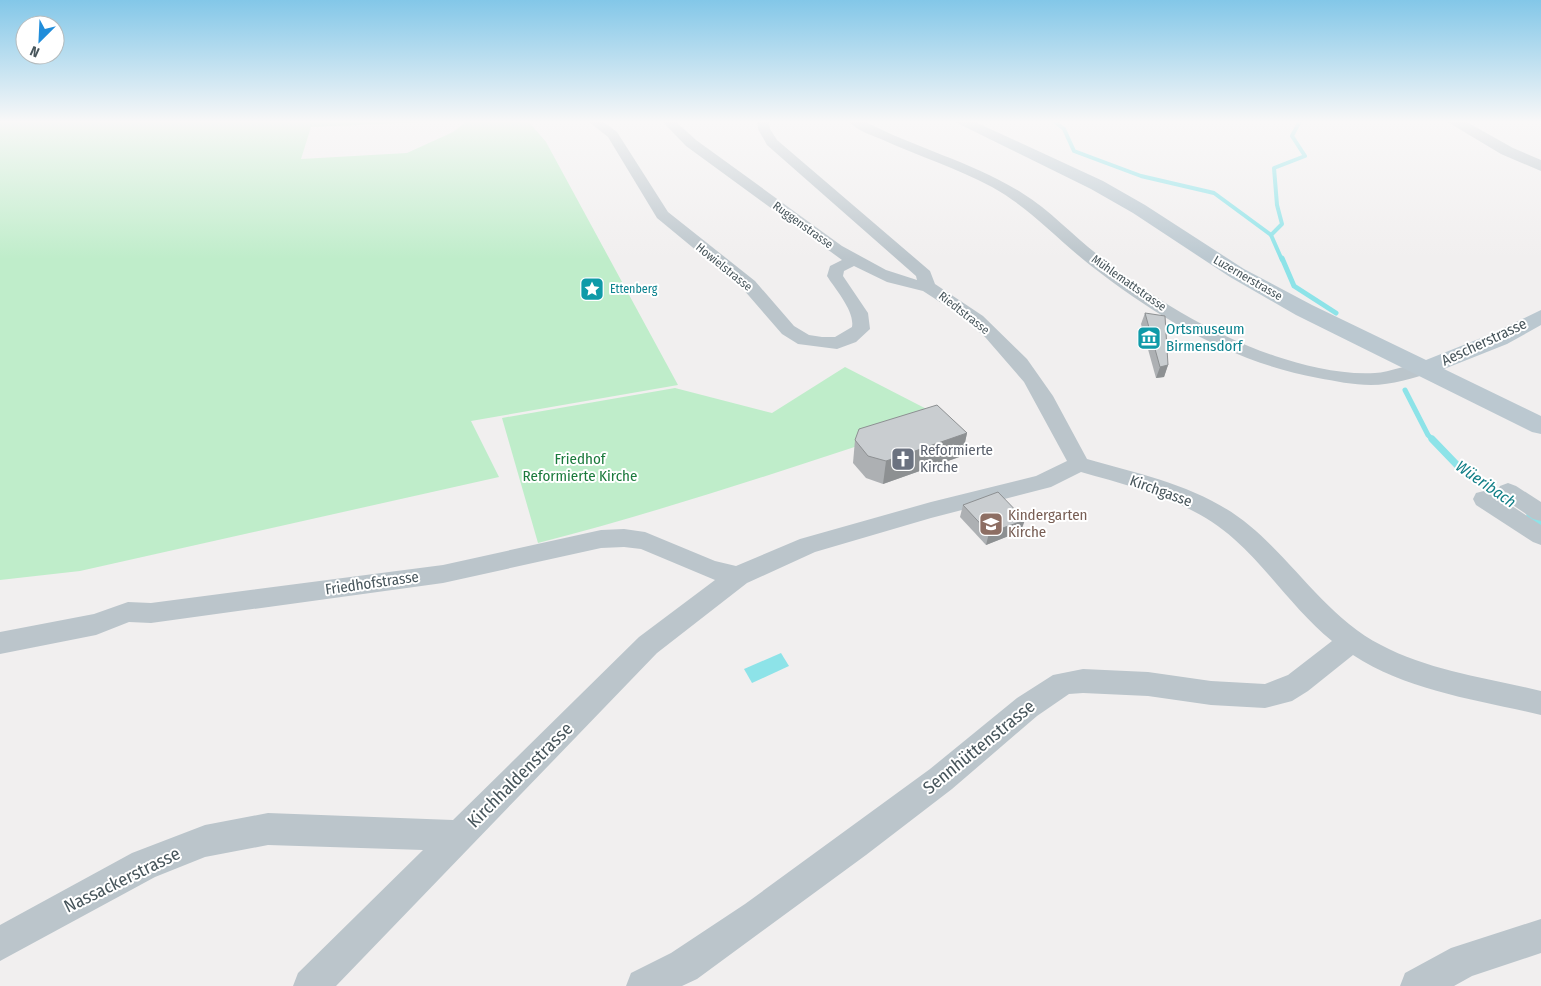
<svg xmlns="http://www.w3.org/2000/svg" width="1541" height="986" font-family="'Fira Sans Condensed',sans-serif">
  <rect width="100%" height="100%" fill="#f1efef"/>
  <g fill="#bfedca">
    <path d="M0 121H452L311 127 301 159 407 153 453 132 467 121H528L546 142 678 385 471 421 499 477 80 571 0 580Z"/>
    <path d="M845 367 946 419 942 418C809 462 674 508 538 543L502 418 675 388 772 413Z"/>
  </g>
  <path fill="#8de3e8" d="M781 653 789 666 752 683 744 669Z"/>
  <g fill="none" stroke-linecap="round" stroke-linejoin="round">
    <g stroke="#8de3e8" stroke-width="4">
      <path d="M1054 121 1064 129 1074 151 1141 176 1214 193 1271 235 1282 260"/>
      <path d="M1271 235 1282 224 1277 205 1274 168 1305 156 1292 136 1300 121"/>
    </g>
    <g stroke="#8de3e8" stroke-width="5">
      <path d="M1282 258 1294 286 1336 313"/>
      <path d="M1405 390 1428 435 1433 440"/>
    </g>
    <g stroke="#8de3e8" stroke-width="7">
      <path d="M1432 439 1457 465 1505 499"/>
      <path d="M1530 515 1541 523"/>
    </g>
    <g fill="#bbc5cb" fill-rule="evenodd">
      <path d="M588 121H602L617 132 668 212 755 281 794 326 809 335 822 337H835L852 327C855 311 835 289 827 276L830 266 842 260 686 146 662 121H675L696 140 842 246 886 270 917 280 916 276 767 145 758 129 757 121H769L770 129 777 140 930 271 935 284 983 316 1027 359 1053 396 1087 459C1143 475 1204 487 1250 526 1296 564 1327 617 1381 645 1430 671 1488 678 1541 691V715C1478 700 1408 691 1353 655L1308 691 1292 701 1265 708 1211 705 1148 696 1083 693 1069 694 1037 716 952 789 866 855 697 979 682 986H626L631 973 671 953 745 904 930 769 1017 698 1053 675 1083 669 1148 672 1211 681 1265 684 1288 675 1332 641C1295 611 1269 570 1234 539 1192 501 1134 487 1081 472L1051 487 931 518 815 552 747 583 657 653 336 986H293L298 973 423 850 268 845 205 857 155 877 0 961V925L132 853 205 825 268 813 453 820 639 637 715 580 641 549 624 547 601 548 443 583 151 623 129 622 96 635 0 654V632L94 614 128 602 151 603 443 565 601 530 624 529 645 532 715 561 736 566 800 539 931 502 1036 476 1067 461 1024 382 985 337 954 311 923 291 887 282 854 266 844 271 843 276 868 313 870 329 856 342 837 349 798 344 782 334 743 289 657 218 608 137Z"/>
      <path d="M848 121H864C915 148 973 162 1022 193 1050 210 1072 235 1098 255 1151 297 1210 334 1275 356 1305 366 1342 375 1375 373 1392 372 1418 360 1434 364L1437 368 1434 372C1413 378 1392 385 1371 385 1353 385 1335 381 1318 378 1232 362 1158 318 1090 265 1057 239 1030 208 992 187 957 168 918 156 881 139 871 135 856 130 848 121Z"/>
      <path d="M1508 483 1516 486 1541 502V521L1533 519 1500 496 1497 491 1500 486Z"/>
      <path d="M1484 491 1492 493 1541 525V545L1533 542 1476 505 1473 499 1476 493Z"/>
      <path d="M1541 919V953L1472 976 1454 986H1400L1405 973 1451 948Z"/>
    </g>
    <path fill="#bbc5cb" fill-rule="evenodd" d="M1446 121H1465L1513 148 1541 160V171L1501 154Z"/>
    <path fill="#bbc8d0" fill-rule="evenodd" d="M953 121H973L1103 181 1145 205 1244 269 1312 305 1426 360 1491 334 1541 310V325L1507 344 1444 369 1541 416V434L1532 432 1296 315 1230 277 1133 213 1091 189Z"/>
  </g>
  <g fill="#adb0b3">
    <path d="M1145 313 1168 365 1164 377 1156 378 1141 324Z"/>
    <path d="M967 433 962 456 883 484 866 478 853 463 855 440Z"/>
    <path d="M963 505 1021 531 986 545 960 517Z"/>
  </g>
  <g fill="#8d9092">
    <path d="M1168 365 1164 377 1156 378 1160 367Z"/>
    <path d="M967 433 962 456 883 484 886 461Z"/>
    <path d="M1025 520 1021 531 986 545 989 533Z"/>
  </g>
  <g fill="#c9cdd0" stroke="#8d9092">
    <path d="M1145 313 1165 316 1168 365 1160 367Z"/>
    <path d="M937 405 967 433 886 461 868 456 855 440 859 429Z"/>
    <path d="M998 492 1025 520 989 533 963 505Z"/>
  </g>
  <linearGradient id="sky" x2="0" y2="1"><stop stop-color="#83c7e8"/><stop offset="0.47" stop-color="#f9f8f8"/><stop offset="1" stop-color="#f9f8f8" stop-opacity="0"/></linearGradient>
  <rect width="1541" height="259" fill="url(#sky)"/>
  <defs>
    <g id="sight-square" transform="scale(1.25)"><rect x="-9" y="-9" width="18" height="18" rx="4" fill="#0f9aa8" stroke="#fff"/><path d="M0-6L1.8-2.2L6-1.7L2.9 1.2L3.7 5.4L0 3.3L-3.7 5.4L-2.9 1.2L-6-1.7L-1.8-2.2Z" fill="#fff"/></g>
    <g id="museum-square" transform="scale(1.25)"><rect x="-9" y="-9" width="18" height="18" rx="4" fill="#0f9aa8" stroke="#fff"/><path d="M0-6L6-3V-2H-6V-3ZM-5-1h2V3h-2ZM-1-1h2V3h-2ZM3-1h2V3H3ZM-6 4H6V6H-6Z" fill="#fff"/></g>
    <g id="church-square" transform="scale(1.25)"><rect x="-9" y="-9" width="18" height="18" rx="4" fill="#6b7280" stroke="#fff"/><path d="M-1.2-6h2.4v3.5h3.3v2.4h-3.3V6h-2.4V-.1h-3.3v-2.4h3.3Z" fill="#fff"/></g>
    <g id="school-square" transform="scale(1.25)"><rect x="-9" y="-9" width="18" height="18" rx="4" fill="#8d6e63" stroke="#fff"/><path d="M0-5L7-2L0 1L-7-2ZM-4 1L0 2.5L4 1V4Q0 6-4 4Z" fill="#fff"/></g>
  </defs>
  <g fill-rule="evenodd">
    <use href="#sight-square" x="592" y="289"/>
    <use href="#museum-square" x="1149" y="338"/>
    <use href="#church-square" x="903" y="459"/>
    <use href="#school-square" x="991" y="524"/>
  </g>
  <g text-anchor="middle" dominant-baseline="central" stroke-width="4" stroke-linejoin="round" paint-order="stroke">
    <g font-size="12" fill="#47555b" stroke="#fff">
      <text transform="translate(803 225) rotate(36)">Ruggenstrasse</text>
      <text transform="translate(724 267) rotate(39)">Howielstrasse</text>
      <text transform="translate(1248 278) rotate(30)">Luzernerstrasse</text>
      <text transform="translate(1129 283) rotate(35)">Mühlemattstrasse</text>
      <text transform="translate(964 313) rotate(38)">Riedtstrasse</text>
    </g>
    <g font-size="12" fill="#0d838f" stroke="#fff" text-anchor="start">
      <text x="610" y="289">Ettenberg</text>
    </g>
    <g font-size="15" fill="#0d838f" stroke="#fff" text-anchor="start">
      <text x="1166" y="329">Ortsmuseum<tspan x="1166" dy="17">Birmensdorf</tspan></text>
    </g>
    <g font-size="15" fill="#47555b" stroke="#fff">
      <text transform="translate(1484 342) rotate(-25)">Aescherstrasse</text>
      <text transform="translate(1161 491) rotate(20)">Kirchgasse</text>
      <text transform="translate(372 583) rotate(-8)">Friedhofstrasse</text>
    </g>
    <g font-size="15" fill="#5b616d" stroke="#fff" text-anchor="start">
      <text x="920" y="450">Reformierte<tspan x="920" dy="17">Kirche</tspan></text>
    </g>
    <g font-size="15" fill="#1b7a3c" stroke="#fff">
      <text x="580" y="459">Friedhof<tspan x="580" dy="17">Reformierte Kirche</tspan></text>
    </g>
    <g font-size="15" fill="#785e54" stroke="#fff" text-anchor="start">
      <text x="1008" y="515">Kindergarten<tspan x="1008" dy="17">Kirche</tspan></text>
    </g>
    <g font-size="16" font-style="italic" fill="#127f87" stroke="#fff">
      <text transform="translate(1486 484) rotate(35)">Wüeribach</text>
    </g>
    <g font-size="18" fill="#47555b" stroke="#fff">
      <text transform="translate(979 747) rotate(-39)">Sennhüttenstrasse</text>
      <text transform="translate(520 775) rotate(-45)">Kirchhaldenstrasse</text>
      <text transform="translate(122 880) rotate(-26)">Nassackerstrasse</text>
    </g>
  </g>
  <g transform="translate(40 40) rotate(204)"><circle r="24" fill="#ffffff" stroke="#b5bbbd"/>
  <path d="M0-4L9 19L0 12L-9 19Z" fill="#208dda"/>
  <text y="-8" font-size="14" font-weight="bold" text-anchor="middle" fill="#47555b">N</text>
  </g>
</svg>
